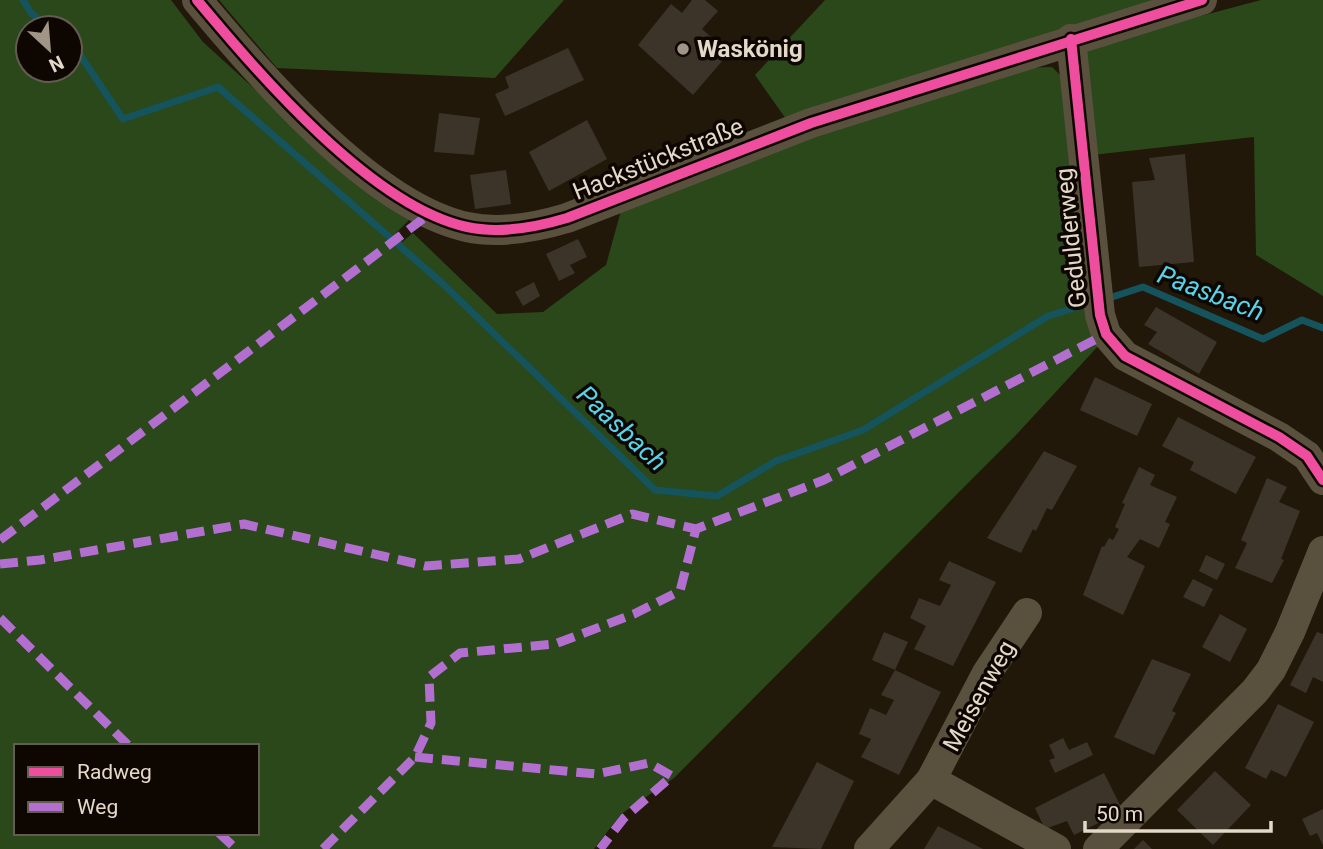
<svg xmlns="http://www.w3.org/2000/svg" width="1323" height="849" font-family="Roboto,sans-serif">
  <rect width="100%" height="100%" fill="#21180a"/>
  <g fill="#2a481a" fill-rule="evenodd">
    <path d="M0 0H171L203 42 357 182 409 220 396 233 402 242 413 233 497 314 543 312 606 265 622 207 814 132 1021 68 1052 67 1068 83 1101 343 1015 436 674 778 621 814 594 849H0ZM28 28H70V70H28ZM16 746H257V833H16Z"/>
    <path d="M219 0H564L495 78 277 68Z"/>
    <path d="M825 0H1177L786 119 755 75Z"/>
    <path d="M1261 0H1323V296L1256 255 1254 137 1092 155 1081 48Z"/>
  </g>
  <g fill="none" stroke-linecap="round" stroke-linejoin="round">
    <g stroke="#15535d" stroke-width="7">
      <path d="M23 0 31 13 49 28"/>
      <path d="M70 46 80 55 123 119 218 87 442 283 655 490 717 496 776 461 863 430 1048 316 1091 303"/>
      <path d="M1106 299 1143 287 1263 339 1302 320 1323 328"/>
    </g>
  </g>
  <g fill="#3c3428">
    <path d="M692 0H705L718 11 702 29 729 53 693 95 638 45 671 4 682 13Z"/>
    <path d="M568 48 584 80 505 116 495 94 509 88 505 77Z"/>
    <path d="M439 113 480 118 474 155 434 152Z"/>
    <path d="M587 120 607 159 549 191 529 152Z"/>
    <path d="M1185 154 1194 262 1139 267 1132 182 1155 180 1149 158Z"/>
    <path d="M506 170 511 204 475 209 470 175Z"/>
    <path d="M578 239 587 257 570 265 575 273 559 281 546 254Z"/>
    <path d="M534 282 540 296 523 306 515 292Z"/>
    <path d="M1156 307 1217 342 1199 374 1148 344 1157 332 1144 325Z"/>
    <path d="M1095 377 1152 404 1137 436 1080 410Z"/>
    <path d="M1178 417 1256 457 1236 494 1190 470 1194 462 1162 446Z"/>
    <path d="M1044 451 1077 466 1052 510 1047 508 1036 531 1033 529 1021 553 987 538Z"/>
    <path d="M1139 467 1155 475 1150 485 1177 497 1165 522 1170 524 1159 548 1140 539 1127 557 1145 566 1123 615 1083 595 1102 546 1104 547 1109 538 1113 540 1119 529 1115 527 1125 504 1122 503Z"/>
    <path d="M1267 478 1287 487 1279 502 1300 511 1281 559 1284 560 1272 583 1235 568 1247 543 1241 540Z"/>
    <path d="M1206 555 1225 564 1217 580 1199 571Z"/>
    <path d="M949 561 996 582 953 666 914 649 926 626 910 618 919 598 940 606 951 585 939 580Z"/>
    <path d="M1193 579 1213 589 1204 607 1183 597Z"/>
    <path d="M1220 614 1247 629 1230 662 1202 647Z"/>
    <path d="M884 632 908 642 895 670 872 660Z"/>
    <path d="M1317 632 1323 634V682L1313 677 1306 693 1290 685Z"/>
    <path d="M1152 659 1191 674 1172 711 1176 713 1154 755 1114 737Z"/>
    <path d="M895 670 941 692 899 775 861 757 871 739 859 734 870 708 886 715 894 700 881 695Z"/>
    <path d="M1278 704 1314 722 1286 777 1271 770 1266 779 1245 768Z"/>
    <path d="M1063 738 1069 750 1087 742 1093 755 1055 773 1049 760 1055 758 1049 745Z"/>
    <path d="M817 762 854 781 821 849 772 847Z"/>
    <path d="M1215 771 1251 805 1213 845 1177 810Z"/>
    <path d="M1104 773 1123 811 1074 835 1067 821 1045 829 1035 808Z"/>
    <path d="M1323 809V845L1317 833 1310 836 1302 819Z"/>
    <path d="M938 826 983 849H924Z"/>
    <path d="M1143 840 1152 849H1134Z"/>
  </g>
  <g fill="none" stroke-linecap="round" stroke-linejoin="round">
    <g stroke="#59513e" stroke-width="30">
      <path d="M197 0C259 74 371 206 467 227 499 234 537 227 567 218L811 123 1202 0"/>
      <path d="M1071 39 1100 315 1106 334 1125 356 1279 437 1307 456 1323 480"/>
      <path d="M931 780 1056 849"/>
      <path d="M869 849 931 780 987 673 1027 613"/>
      <path d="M1098 849 1255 691 1271 670 1290 632 1323 551"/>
    </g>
    <g stroke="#b36fd0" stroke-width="9" stroke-dasharray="18 9" stroke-linecap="butt">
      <path d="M0 540 428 215"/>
      <path d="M0 564 40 560 244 524 426 566 519 559 632 514 696 529"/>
      <path d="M0 618 129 746"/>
      <path d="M415 757 596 774 649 763 672 776 624 818 600 849"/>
      <path d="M219 833 236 849"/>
      <path d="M323 849 415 757 431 723 429 677 460 653 555 644 634 614 680 591 696 529 824 480 1106 334"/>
    </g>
    <g stroke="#0e0701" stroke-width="15">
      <g id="cycleway">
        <path d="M197 0C259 74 371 206 467 227 499 234 537 227 567 218L811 123 1202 0"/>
        <path d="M1071 39 1100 315 1106 334 1125 356 1279 437 1307 456 1323 480"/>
      </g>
    </g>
    <use href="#cycleway" stroke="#ef4d9e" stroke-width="10"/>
  </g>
  <circle fill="#a09586" stroke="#0e0701" stroke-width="2.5" cx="683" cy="49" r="7"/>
  <g text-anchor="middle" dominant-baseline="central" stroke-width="7" stroke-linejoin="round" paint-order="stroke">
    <g font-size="24" font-weight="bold" fill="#e4d9c9" stroke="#0e0701" text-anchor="start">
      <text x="697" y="49">Waskönig</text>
    </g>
    <g font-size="24" fill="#e4d9c9" stroke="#0e0701">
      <text transform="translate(658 159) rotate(-22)">Hackstückstraße</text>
      <text transform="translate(1071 238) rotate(-96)">Gedulderweg</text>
      <text transform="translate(979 696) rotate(-61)">Meisenweg</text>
    </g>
    <g font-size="26" font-style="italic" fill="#57d4ec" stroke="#0e0701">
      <text transform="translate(1211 293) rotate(21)">Paasbach</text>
      <text transform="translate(622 428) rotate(43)">Paasbach</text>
    </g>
  </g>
  <rect x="14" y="744" width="245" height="91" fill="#0e0701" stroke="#645b51" stroke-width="2"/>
  <rect x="28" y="767" width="35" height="10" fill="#ef4d9e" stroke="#645b51" stroke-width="2"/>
  <text x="77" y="779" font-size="21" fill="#e4d9c9">Radweg</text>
  <rect x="28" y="802" width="35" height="10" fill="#b36fd0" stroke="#645b51" stroke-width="2"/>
  <text x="77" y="814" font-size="21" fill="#e4d9c9">Weg</text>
  <g transform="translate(49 49) rotate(154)"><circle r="33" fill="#0e0701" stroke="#645b51" stroke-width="2"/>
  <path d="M0-5L12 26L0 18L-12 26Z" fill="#a09586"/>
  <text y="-10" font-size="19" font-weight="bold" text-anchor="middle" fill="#e4d9c9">N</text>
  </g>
  <path d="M1085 821v10h186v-10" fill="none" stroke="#e4d9c9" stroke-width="3.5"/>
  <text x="1096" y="821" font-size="21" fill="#e4d9c9" stroke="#0e0701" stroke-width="5" paint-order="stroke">50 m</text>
</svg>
